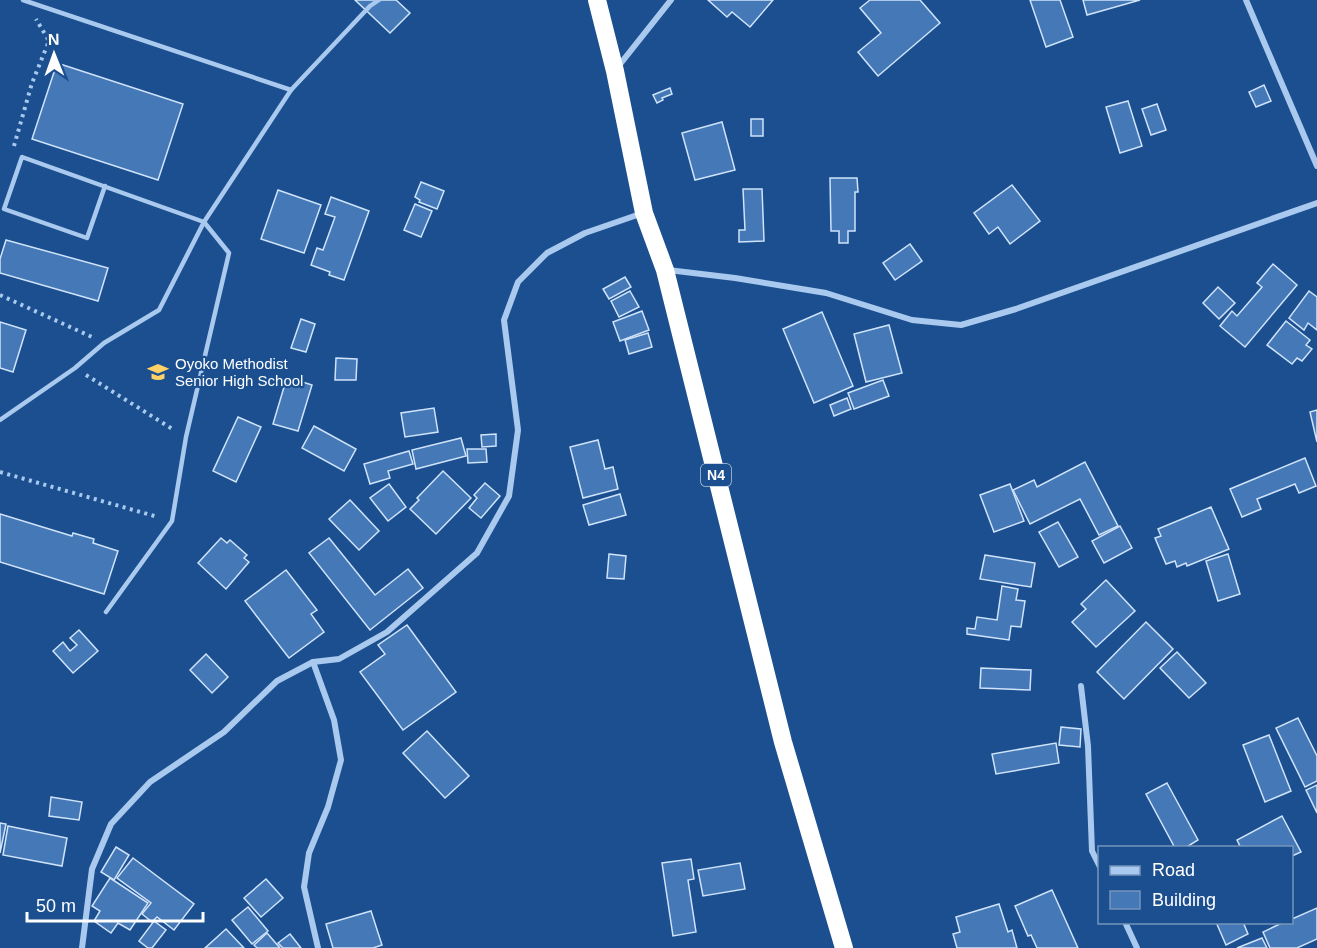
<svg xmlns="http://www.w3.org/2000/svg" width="1317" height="948" font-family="Helvetica,sans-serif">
  <rect width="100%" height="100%" fill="#1b4f8f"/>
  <g fill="#4478b7" stroke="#cfe3fa" stroke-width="1.5">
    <path d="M355 0H396L410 13 390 33Z"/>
    <path d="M708 0H773L750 27 732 12 727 17Z"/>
    <path d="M870 0H920L940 23 878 76 858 52 881 33 860 8Z"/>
    <path d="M1030 0H1060L1073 37 1046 47Z"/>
    <path d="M1083 0H1140L1087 15Z"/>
    <path d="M57 63 183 104 158 180 32 139Z"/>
    <path d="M1264 85 1271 101 1256 107 1249 92Z"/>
    <path d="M670 88 672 94 662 98 663 100 657 103 653 95Z"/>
    <path d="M1128 101 1142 146 1120 153 1106 107Z"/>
    <path d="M1157 104 1166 130 1151 135 1142 109Z"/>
    <rect x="751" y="119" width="12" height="17"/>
    <path d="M722 122 735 170 695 180 682 133Z"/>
    <path d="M830 178H857L858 192H855V231H848V243H839V231H831Z"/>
    <path d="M421 182 444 191 437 209 419 202 420 200 415 197Z"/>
    <path d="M1012 185 1040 221 1010 244 998 227 989 234 974 213Z"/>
    <path d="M743 189H762L764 241 739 242V230H745Z"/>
    <path d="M278 190 321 205 304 253 261 239Z"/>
    <path d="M331 197 369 211 344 280 329 275 330 272 311 265 317 248 323 250 335 217 325 214Z"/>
    <path d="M415 204 432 211 421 237 404 230Z"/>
    <path d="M6 240 108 268 98 301 0 273V259Z"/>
    <path d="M910 244 922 261 895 280 883 263Z"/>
    <path d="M1273 264 1297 285 1245 347 1220 326 1232 311 1237 316 1262 287 1257 283Z"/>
    <path d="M625 277 631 287 609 299 603 289Z"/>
    <path d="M1218 287 1235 303 1219 319 1203 303Z"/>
    <path d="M630 291 639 307 619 317 611 301Z"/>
    <path d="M1309 291 1317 297V330L1308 323 1304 330 1289 318Z"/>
    <path d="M642 311 649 330 620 341 613 322Z"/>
    <path d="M822 312 853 386 814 403 783 329Z"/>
    <path d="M301 319 315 324 306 352 291 348Z"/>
    <path d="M1286 321 1310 340 1306 345 1312 349 1302 361 1297 358 1292 364 1267 345Z"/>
    <path d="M0 322 26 330 13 372 0 368Z"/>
    <path d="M889 325 902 373 866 382 854 334Z"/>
    <path d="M648 333 652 347 629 354 625 340Z"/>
    <path d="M336 358 357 359 356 380H335Z"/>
    <path d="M287 377 312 385 298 431 273 424Z"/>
    <path d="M883 380 889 396 854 409 848 393Z"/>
    <path d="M847 398 851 409 834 416 830 405Z"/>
    <path d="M434 408 438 432 405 437 401 413Z"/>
    <path d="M1317 410V442L1310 412Z"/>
    <path d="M238 417 261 427 236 482 213 471Z"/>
    <path d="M314 426 356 449 344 471 302 448Z"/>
    <path d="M496 434V446L482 447 481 435Z"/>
    <path d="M461 438 466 456 416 469 412 450Z"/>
    <path d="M598 440 605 469 613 467 618 489 583 498 570 447Z"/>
    <path d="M467 449H486L487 462 468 463Z"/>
    <path d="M409 451 413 464 388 471 390 478 370 484 364 464Z"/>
    <path d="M1305 458 1316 486 1299 493 1295 484 1257 499 1261 509 1242 517 1230 489Z"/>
    <path d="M1085 462 1118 526 1099 535 1080 499 1030 524 1013 490 1034 480 1037 487Z"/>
    <path d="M443 471 471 498 436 534 410 509 419 500 417 498Z"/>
    <path d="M485 483 500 496 481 518 469 508 477 498 474 495Z"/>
    <path d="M389 484 406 507 388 521 370 498Z"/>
    <path d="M1010 484 1024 521 994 532 980 495Z"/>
    <path d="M620 494 626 515 589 525 583 505Z"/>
    <path d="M350 500 379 531 359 550 329 519Z"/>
    <path d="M1211 507 1229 549 1187 566 1186 563 1177 567 1175 561 1166 564 1155 538 1161 536 1158 529Z"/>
    <path d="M0 514 72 536 73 533 94 539 93 543 118 551 104 594 0 562Z"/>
    <path d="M1058 522 1078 557 1059 567 1039 532Z"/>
    <path d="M1120 526 1132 548 1104 563 1092 541Z"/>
    <path d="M221 538 227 543 230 540 247 555 244 558 249 562 226 589 198 563Z"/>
    <path d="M329 538 375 595 408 569 423 588 370 630 309 553Z"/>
    <path d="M609 554 626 556 624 579 607 578Z"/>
    <path d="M1228 554 1240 594 1218 601 1206 561Z"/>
    <path d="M985 555 1035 563 1031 587 980 579Z"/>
    <path d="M286 570 317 610 311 614 324 632 289 658 245 601Z"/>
    <path d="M1106 580 1135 611 1096 647 1072 622 1086 609 1081 604Z"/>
    <path d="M1002 586 1018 589 1016 600 1025 601 1021 627 1011 626 1009 640 967 634V628L975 629 977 617 997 620Z"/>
    <path d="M1146 622 1173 649 1124 699 1097 672Z"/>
    <path d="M407 625 456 692 403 730 360 672 385 654 378 645Z"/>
    <path d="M79 630 98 651 73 673 53 651 63 642 70 651 77 645 70 638Z"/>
    <path d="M1177 652 1206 683 1189 698 1160 668Z"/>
    <path d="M206 654 228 677 212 693 190 670Z"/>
    <path d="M981 668 1031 670 1030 690 980 688Z"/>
    <path d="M1298 718 1317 756V781L1305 787 1276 728Z"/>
    <path d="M1061 727 1081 729 1080 747 1059 745Z"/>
    <path d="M427 731 469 776 445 798 403 753Z"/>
    <path d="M1269 735 1291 791 1265 802 1243 745Z"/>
    <path d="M1056 743 1059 763 996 774 992 754Z"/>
    <path d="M1167 783 1198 840 1185 848H1175L1146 794Z"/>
    <path d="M1317 785V813L1306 790Z"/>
    <path d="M51 797 82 802 79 820 49 816Z"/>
    <path d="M1282 816 1301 852 1292 856V848H1241L1237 840Z"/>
    <path d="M0 823 6 824 0 853Z"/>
    <path d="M8 826 67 838 62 866 3 855Z"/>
    <path d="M116 847 129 855 114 880 101 872Z"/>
    <path d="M133 858 194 904 174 930 157 917 152 922 142 914 151 903 117 878Z"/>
    <path d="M691 859 694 879 688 880 696 932 673 936 662 863Z"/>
    <path d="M740 863 745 889 703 896 698 870Z"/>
    <path d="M110 878 148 903 130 930 118 923 111 933 94 921 100 911 92 906Z"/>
    <path d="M266 879 283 898 261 917 244 898Z"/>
    <path d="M1052 890 1078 948H1037L1031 935 1028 936 1015 906Z"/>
    <path d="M999 904 1008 932 1012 930 1017 948H957L953 934 960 932 956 917Z"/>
    <path d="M248 907 268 931 252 944 232 920Z"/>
    <path d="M1317 908V939L1297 948H1270L1263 932 1284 922H1292V919Z"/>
    <path d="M371 911 382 945 373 948H333L326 924Z"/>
    <path d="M154 921 166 930 152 948H148L139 941Z"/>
    <path d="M1216 922H1243L1248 934 1226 945Z"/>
    <path d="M226 929 244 948H205Z"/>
    <path d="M267 933 280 948H257L254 945Z"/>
    <path d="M290 934 301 948H283L278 943Z"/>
    <path d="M1262 938 1267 948H1237Z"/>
  </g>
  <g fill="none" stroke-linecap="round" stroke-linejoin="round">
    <g stroke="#a9c9ee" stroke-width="4" stroke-dasharray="3 4.5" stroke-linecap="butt">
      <path d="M14 146 32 83 49 41 36 19"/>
      <path d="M0 295 92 337"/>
      <path d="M86 375 174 430"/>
      <path d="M0 472 158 517"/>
    </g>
    <g stroke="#a9c9ee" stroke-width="4.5">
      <path d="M23 0 291 90"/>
      <path d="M105 186 87 238 4 209 22 157 204 222 229 253 186 437 172 521 106 612"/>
      <path d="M0 420 75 368 104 343 159 310 204 222 291 90 370 6 379 0"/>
    </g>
    <g stroke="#a9c9ee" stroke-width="6">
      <path d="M1246 0 1317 166"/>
      <path d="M617 68 671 0"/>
      <path d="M668 270 735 278 826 293 912 320 961 325 1016 309 1317 203"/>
      <path d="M313 662 334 720 341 760 328 807 309 853 304 887 318 948"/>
      <path d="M1081 686 1088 746 1092 851 1100 867"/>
      <path d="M1125 922 1137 948"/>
      <path d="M82 948 92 869 111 824 150 782 224 732 277 681 313 662 339 659 387 632 477 553 509 496 518 430 504 320 518 282 547 253 585 233 643 213"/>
    </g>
    <path stroke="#fff" stroke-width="18" d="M597 0 615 71 644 213 665 270 783 742 844 948"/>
  </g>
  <defs>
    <g id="school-bare" transform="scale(1.62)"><path d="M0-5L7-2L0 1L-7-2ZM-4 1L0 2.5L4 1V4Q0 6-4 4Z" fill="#ffd166" stroke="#1b4f8f" stroke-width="2.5" paint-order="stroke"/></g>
  </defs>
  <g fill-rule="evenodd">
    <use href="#school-bare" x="158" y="372"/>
  </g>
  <g text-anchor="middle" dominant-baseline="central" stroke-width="4.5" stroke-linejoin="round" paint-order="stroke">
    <rect fill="#1b4f8f" stroke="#bbcadd" stroke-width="1.5" x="701" y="464" width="30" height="22" rx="4.5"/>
    <g font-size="14" font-weight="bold" fill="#fff">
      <text x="716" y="475">N4</text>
    </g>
    <g font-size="15" fill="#fff" stroke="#1b4f8f" text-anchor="start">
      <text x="175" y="363">Oyoko Methodist<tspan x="175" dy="17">Senior High School</tspan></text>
    </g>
  </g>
  <rect x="1098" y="846" width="195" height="78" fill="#1b4f8f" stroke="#7695bc" stroke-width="1.5"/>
  <rect x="1110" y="866" width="30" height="9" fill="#a9c9ee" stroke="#7695bc" stroke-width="1.5"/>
  <text x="1152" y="876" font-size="18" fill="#ffffff">Road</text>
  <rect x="1110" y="891" width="30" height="18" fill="#4478b7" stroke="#7695bc" stroke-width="1.5"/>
  <text x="1152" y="906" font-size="18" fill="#ffffff">Building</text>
  <g transform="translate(54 54) rotate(359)" stroke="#1b4f8f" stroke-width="4.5" paint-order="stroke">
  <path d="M0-4.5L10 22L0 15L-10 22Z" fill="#ffffff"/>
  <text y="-9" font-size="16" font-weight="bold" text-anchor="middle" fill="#ffffff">N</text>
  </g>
  <path d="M27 912v9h176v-9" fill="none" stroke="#ffffff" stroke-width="3"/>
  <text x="36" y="912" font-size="18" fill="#ffffff" stroke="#1b4f8f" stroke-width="4.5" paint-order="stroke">50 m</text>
</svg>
